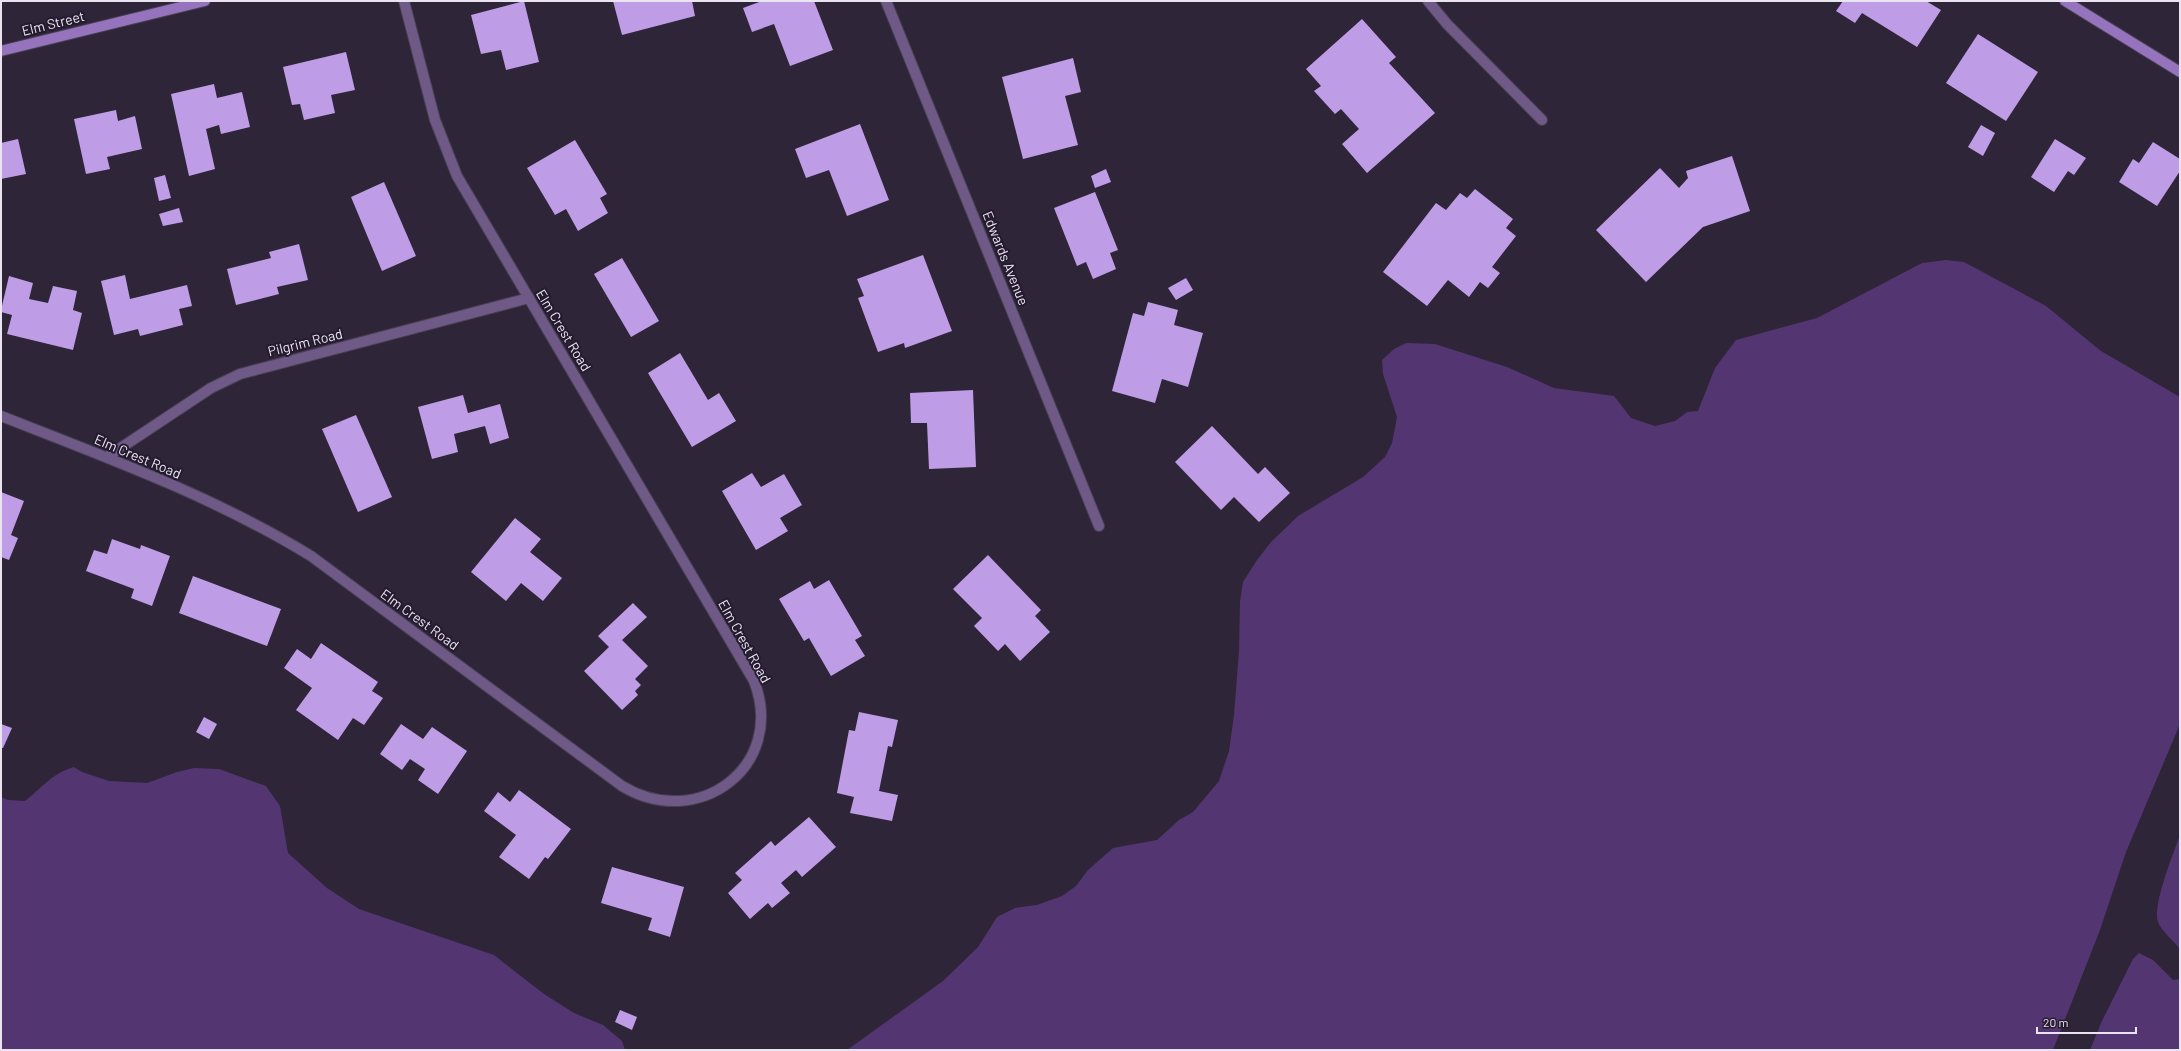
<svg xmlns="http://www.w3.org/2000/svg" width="2181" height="1051" font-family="Barlow,sans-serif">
  <rect width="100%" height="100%" fill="#2e2538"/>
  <g fill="#533571">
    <path d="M1946 260 1964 262 2046 306 2101 351 2180 397V724L2126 852 2100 930 2053 1050H847L943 981 978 947 997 917 1015 908 1037 905 1062 896 1076 886 1088 870 1113 848 1157 840 1179 820 1193 812 1219 781 1229 751 1234 715 1239 651 1240 601 1243 582 1257 560 1271 542 1298 516 1363 477 1385 457 1392 443 1397 417 1383 374 1382 360 1394 349 1406 343 1435 344 1507 367 1554 388 1614 396 1631 418 1655 426 1675 421 1687 412 1698 411 1715 368 1736 340 1817 318 1922 263Z"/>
    <path d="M74 767 82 772 109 781 147 783 177 772 194 768 219 769 266 786 280 806 288 853 327 888 359 909 494 955 544 994 574 1013 603 1025 622 1041 625 1050H1V797L8 800 25 801C42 788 52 773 74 767Z"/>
    <path d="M2180 835V949C2174 941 2162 932 2158 922 2152 905 2174 852 2180 835Z"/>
    <path d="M2139 953 2153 960 2173 980 2180 979V1050H2090L2101 1023 2133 959Z"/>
  </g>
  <g fill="#bf9de6">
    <path d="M524 1 539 62 506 70 501 50 481 54 471 15Z"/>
    <path d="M613 1H692L695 16 622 35Z"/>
    <path d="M762 1H814L833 50 790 66 774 24 752 32 743 8Z"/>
    <path d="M1843 1H1926L1941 10 1917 47 1862 13 1855 23 1836 11Z"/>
    <path d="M1362 19 1396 57 1389 63 1435 113 1367 173 1342 144 1359 129 1341 109 1335 114 1314 91 1321 86 1306 69Z"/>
    <path d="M1978 34 2038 72 2006 121 1946 83Z"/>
    <path d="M346 52 355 90 331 95 335 113 304 120 300 104 292 105 283 67Z"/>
    <path d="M1073 58 1081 92 1065 96 1078 145 1023 159 1002 77Z"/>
    <path d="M214 84 217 98 242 92 250 127 221 134 219 125 206 129 215 169 189 176 171 94Z"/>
    <path d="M116 110 118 121 135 116 142 149 107 157 110 169 86 174 74 119Z"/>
    <path d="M860 124 889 200 847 216 829 170 806 178 795 149Z"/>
    <path d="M1981 125 1995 133 1983 156 1968 147Z"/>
    <path d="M18 139 26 174 1 179V143Z"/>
    <path d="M2055 139 2086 158 2074 175 2068 171 2054 192 2031 177Z"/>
    <path d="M575 140 607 194 600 198 608 213 578 231 566 209 555 215 527 168Z"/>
    <path d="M2153 142 2180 159V171L2157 206 2119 182 2133 159 2139 163Z"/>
    <path d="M1732 156 1750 211 1703 227 1646 282 1596 230 1660 168 1679 188 1688 178 1686 171Z"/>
    <path d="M1106 169 1111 182 1095 188 1091 176Z"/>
    <path d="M165 175 171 198 159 201 154 178Z"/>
    <path d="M384 182 416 256 382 271 351 197Z"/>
    <path d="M1475 189 1513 219 1506 228 1516 236 1492 267 1500 273 1488 288 1480 282 1469 297 1448 280 1427 306 1383 272 1436 203 1446 210 1460 193 1467 198Z"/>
    <path d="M1095 192 1118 250 1110 253 1116 269 1093 279 1086 262 1077 266 1054 208Z"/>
    <path d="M179 208 183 222 163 226 159 214Z"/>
    <path d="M299 244 308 280 277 287 279 294 236 305 227 269 271 258 269 252Z"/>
    <path d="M923 255 952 331 905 348 904 343 878 352 858 298 864 296 857 279Z"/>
    <path d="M622 258 659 321 631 337 594 274Z"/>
    <path d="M125 275 130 299 187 285 192 306 179 309 183 325 140 336 138 329 114 335 101 281Z"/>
    <path d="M9 276 33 283 29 299 48 303 53 286 77 291 73 310 82 313 73 350 7 334 12 315 1 312V310Z"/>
    <path d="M1186 278 1193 290 1176 300 1168 288Z"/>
    <path d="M1148 302 1178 310 1174 325 1203 333 1188 387 1162 379 1155 403 1112 391 1133 313 1144 316Z"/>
    <path d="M680 353 708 400 719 393 736 421 692 447 648 373Z"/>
    <path d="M973 390 976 467 929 469 927 423H911L910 393Z"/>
    <path d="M463 395 468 413 500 404 509 438 490 444 485 426 454 434 458 452 432 459 418 407Z"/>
    <path d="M356 415 392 497 358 512 322 429Z"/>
    <path d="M1212 426 1258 474 1265 467 1290 493 1259 522 1234 497 1221 510 1175 462Z"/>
    <path d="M752 473 761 487 784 474 802 505 780 518 788 531 756 550 722 491Z"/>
    <path d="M1 492 24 501 11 535 18 538 9 560 1 557Z"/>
    <path d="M515 518 541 539 530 552 562 578 543 601 521 583 506 601 471 572Z"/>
    <path d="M112 539 140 549 141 545 170 556 152 606 131 598 134 589 86 571 94 550 107 554Z"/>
    <path d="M988 555 1041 610 1035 616 1050 632 1020 661 1005 644 998 651 974 626 982 618 953 589Z"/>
    <path d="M193 576 281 609 267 646 179 613Z"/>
    <path d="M829 580 862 636 855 640 865 656 831 676 809 638 804 641 779 599 810 581 814 589Z"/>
    <path d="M633 603 647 617 622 640 648 666 635 679 641 685 635 691 638 695 622 710 584 671 609 647 598 636Z"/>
    <path d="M321 643 378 682 372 691 383 698 364 725 353 718 338 740 296 710 312 688 284 668 297 649 311 659Z"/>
    <path d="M859 712 898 720 892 747 888 746 879 791 898 795 892 821 850 813 854 797 837 793 849 730 855 731Z"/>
    <path d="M204 717 217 724 209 739 196 732Z"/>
    <path d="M1 724 12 728 3 748H1Z"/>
    <path d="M401 724 423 739 432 727 467 751 438 794 418 780 425 769 410 759 402 770 380 754Z"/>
    <path d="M519 790 571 829 548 859 545 857 529 879 499 857 516 835 484 811 498 792 510 802Z"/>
    <path d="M809 817 836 847 802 877 796 870 781 883 790 893 772 908 768 903 750 919 728 893 742 880 735 873 771 841 775 846Z"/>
    <path d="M612 867 684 887 670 937 648 930 652 918 601 903Z"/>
    <path d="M620 1010 637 1017 632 1030 615 1022Z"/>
  </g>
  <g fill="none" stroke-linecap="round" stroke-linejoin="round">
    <g stroke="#484052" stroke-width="12">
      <g id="street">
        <path d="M886 1 1099 526"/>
        <path d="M1428 1 1447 24 1542 120"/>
        <path d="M1 416C106 457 215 497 311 556L622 786C698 832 787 766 754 681L457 176 435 120 404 1"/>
        <path d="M107 457 211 388 240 374 529 298"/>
      </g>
    </g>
    <g stroke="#484052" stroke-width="12">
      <g id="secondary">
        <path d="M2065 1 2180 72"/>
        <path d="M1 51 205 1"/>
      </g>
    </g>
    <use href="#street" stroke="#6f5987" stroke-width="10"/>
    <use href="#secondary" stroke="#9673bd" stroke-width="10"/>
  </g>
  <g text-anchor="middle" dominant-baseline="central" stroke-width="4" stroke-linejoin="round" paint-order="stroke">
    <g font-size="14" fill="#eae4f1" stroke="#241b2e">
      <text transform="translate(53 23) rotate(-14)">Elm Street</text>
      <text transform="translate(1006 258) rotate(68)">Edwards Avenue</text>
      <text transform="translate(564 330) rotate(59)">Elm Crest Road</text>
      <text transform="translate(305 342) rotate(-14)">Pilgrim Road</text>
      <text transform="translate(138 456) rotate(23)">Elm Crest Road</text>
      <text transform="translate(420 619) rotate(36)">Elm Crest Road</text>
      <text transform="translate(745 641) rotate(61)">Elm Crest Road</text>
    </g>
  </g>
  <rect width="2181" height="1051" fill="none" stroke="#eae4f1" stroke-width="4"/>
  <path d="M2037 1027v6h99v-6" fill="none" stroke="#eae4f1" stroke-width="2"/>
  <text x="2043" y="1027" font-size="12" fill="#eae4f1" stroke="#241b2e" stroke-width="3" paint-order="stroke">20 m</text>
</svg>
